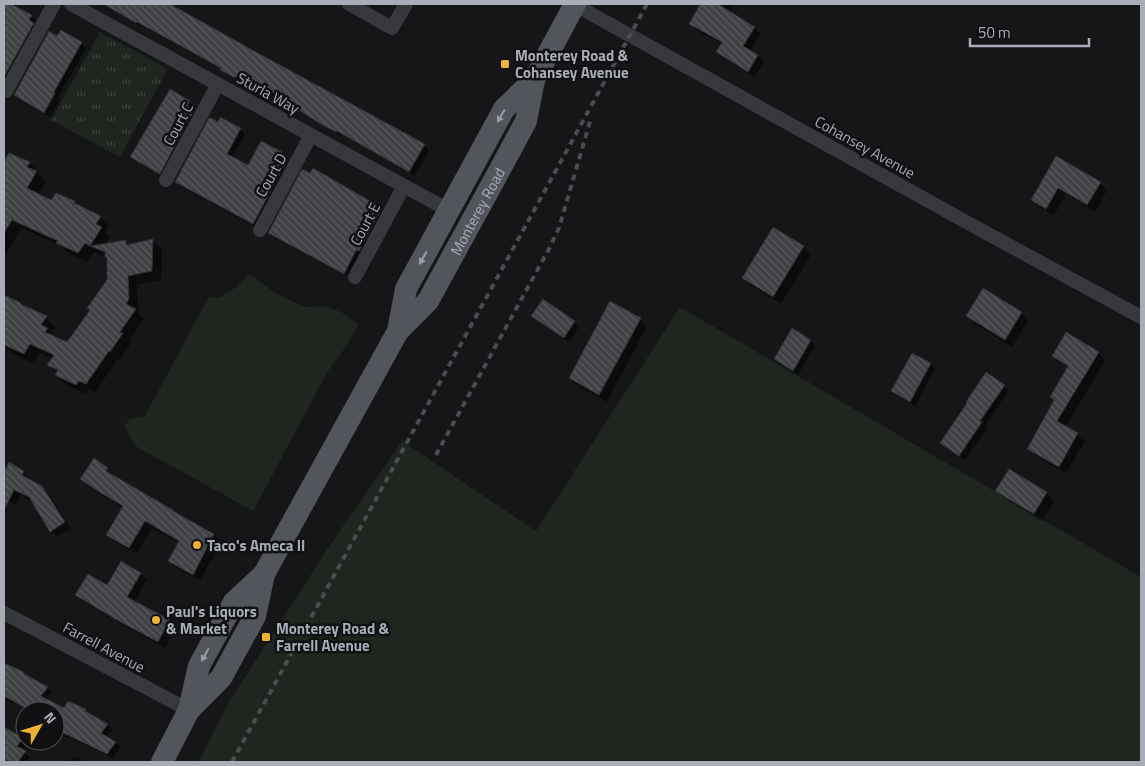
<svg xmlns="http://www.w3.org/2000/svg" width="1145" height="766" font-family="'Titillium Web',sans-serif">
  <defs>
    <pattern id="park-tufts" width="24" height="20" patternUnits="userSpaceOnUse" patternTransform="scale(1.25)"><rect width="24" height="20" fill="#1e261f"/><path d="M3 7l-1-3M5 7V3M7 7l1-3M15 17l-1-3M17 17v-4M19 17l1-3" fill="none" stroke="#3c433d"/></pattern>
    <pattern id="building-back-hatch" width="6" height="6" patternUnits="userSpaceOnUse" patternTransform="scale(1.25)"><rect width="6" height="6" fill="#404145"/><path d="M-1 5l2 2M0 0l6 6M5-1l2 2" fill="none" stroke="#595a5e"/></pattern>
  </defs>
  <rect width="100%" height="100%" fill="#161618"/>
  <g fill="#1e261f">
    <path d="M249 274 277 294 305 307 324 306 341 312 356 322 358 325 347 345 328 371 253 511 137 447 129 436 125 426 129 419 145 416 208 298 220 297 235 288Z"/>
    <path d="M680 307 1141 577V762H198L230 700 328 548 402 441 536 531Z"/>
  </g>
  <path fill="url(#park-tufts)" d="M100 32 166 68 167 70 120 157 51 120Z"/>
  <g fill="#0007">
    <path d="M4 4H9L31 16 36 20 34 25 38 29 4 91Z"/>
    <path d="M101 4H167L255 53 424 145 429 150 415 176 342 134 341 136 326 127 297 110 292 105 268 91 266 95 241 80 240 82 227 74 222 69 142 26V27Z"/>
    <path d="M702 4H731L733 6 730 13 754 28 761 34 750 51 758 56 764 62 754 77 724 58 717 52 722 44 697 31 691 24Z"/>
    <path d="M61 32 81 43 86 48 58 98 60 99 50 117 20 100 15 95 58 38Z"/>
    <path d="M189 102 194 107 192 110 198 116 166 175 135 159V161L131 157Z"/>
    <path d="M218 123 240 129 245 134 232 158 248 167 262 142 282 153 286 158 285 161 291 166 258 228 181 187 176 182Z"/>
    <path d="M9 155 30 163 39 172 38 174 46 182 37 195 51 201 56 194 74 203 78 207 100 217 109 226 105 232 110 237 105 244 125 241 129 245 153 241 162 250 161 280 137 285 138 309 136 311 144 319 129 341 131 343 120 360 118 359 95 392 89 389 86 394 65 384 56 375 58 373 49 364 53 359 40 353 33 363 13 354 4 346V296L20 304 24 307 46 318 55 327 51 333 56 338 68 344 91 310 108 280 107 257 94 252 87 262 67 252 61 246 22 228 4 257V159L6 160Z"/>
    <path d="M1057 158 1100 183 1107 190 1095 212 1066 194 1054 215 1040 207 1032 200Z"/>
    <path d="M374 205 379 210 378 212 384 218 349 277 275 238 270 233Z"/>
    <path d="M774 229 803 247 811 255 781 304 751 285 744 278Z"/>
    <path d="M544 301 575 322 579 327 569 342 538 321 533 316Z"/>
    <path d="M1021 313 1028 320 1012 347 975 324 967 316Z"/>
    <path d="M640 319 647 326 607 402 578 386 570 378Z"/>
    <path d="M792 330 811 341 815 346 798 375 780 364 775 359Z"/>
    <path d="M1098 353 1106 360 1065 427 1077 434 1085 441 1066 473 1036 456 1028 449 1055 400 1069 368 1061 363 1053 356Z"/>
    <path d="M930 364 935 369 915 406 897 396 893 391Z"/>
    <path d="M1004 386 1009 390 985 426 987 428 965 460 947 447Z"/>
    <path d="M9 464 24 472 30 478 29 481 42 487 49 494 71 529 58 537 51 531 33 502 21 495 16 505 4 498V475Z"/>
    <path d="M107 469 114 476 176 514 214 535 221 542 200 581 177 568 169 561 179 543 152 528 137 554 115 542 108 534 123 508 88 486 81 479Z"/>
    <path d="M1009 470 1046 493 1054 501 1042 521 1004 498 997 491Z"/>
    <path d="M4 506 8 510 4 517Z"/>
    <path d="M140 574 147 580 134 602 169 621 176 628 165 648 123 625 83 602 77 595 107 587Z"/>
    <path d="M7 666 47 688 52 692 46 700 64 710H85L89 714 108 725 112 730 106 737 116 743 120 747 113 758 57 732 55 730V711H29L16 703 15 704 4 699V671Z"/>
    <path d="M4 728 22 739 27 744 22 750 30 757 26 762H9L4 759Z"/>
    <path d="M79 757 84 762H62Z"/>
  </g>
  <g fill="url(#building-back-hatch)" stroke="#303034">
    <path d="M4 4H11L32 15 29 20 34 23 4 77Z"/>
    <path d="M103 4H170L256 52 425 144 409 172 337 131 336 132 319 123 291 105 292 103 263 87 261 91 236 76 235 78 220 70 221 68 137 22 136 23Z"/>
    <path d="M700 4H718L755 27 743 46 758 55 748 72 716 52 722 42 689 24Z"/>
    <path d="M61 30 82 42 54 92 55 93 44 113 14 95 49 31 57 36Z"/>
    <path d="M170 89 190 101 187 106 194 110 160 174 130 157Z"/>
    <path d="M220 117 241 128 227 154 248 165 261 141 282 152 280 156 287 161 253 224 175 182 209 118H211L218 122Z"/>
    <path d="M9 153 30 162 27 167 37 171 27 188 51 200 56 193 75 201 74 203 101 216 96 224 102 227 90 246 85 243 78 253 56 243 58 241 12 220 4 233V161Z"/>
    <path d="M1056 156 1101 182 1087 205 1058 188 1046 209 1031 200Z"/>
    <path d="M313 168 375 204 373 208 380 212 359 251 356 250 344 274 268 233 302 169 310 173Z"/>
    <path d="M773 227 804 246 773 297 742 278Z"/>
    <path d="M153 239 152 271 128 276 129 299 126 304 136 309 120 332 123 333 110 352 109 351 86 384 79 381 76 385 55 375 58 370 47 365 54 355 30 344 24 354 4 345V295L21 303 20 304 47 316 41 325 48 328 45 332 67 342 90 310 87 308 107 280V257H105V252L90 246 126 240V245Z"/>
    <path d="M983 288 1022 312 1005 340 966 316Z"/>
    <path d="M543 299 575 321 564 338 531 316Z"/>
    <path d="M610 301 641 318 599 395 569 378Z"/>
    <path d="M792 328 811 340 793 371 774 359Z"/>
    <path d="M1066 332 1099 352 1057 421 1078 433 1059 467 1027 449 1054 400 1050 397 1068 366 1052 356Z"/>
    <path d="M912 353 931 363 910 402 891 391Z"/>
    <path d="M986 372 1005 385 980 421 982 422 959 456 940 443 967 403 966 402Z"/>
    <path d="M94 458 108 468 106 471 173 510V511L214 534 193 575 168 561 179 541 145 521 129 548 106 535 123 506 101 493 80 479Z"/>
    <path d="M9 462 24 471 22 475 42 486 65 522 50 532 29 497 14 490 4 510V472Z"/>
    <path d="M1009 469 1047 492 1034 514 995 491Z"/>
    <path d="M121 561 141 573 127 597 170 620 158 642 115 619 75 595 88 574 107 585Z"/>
    <path d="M4 663 24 672 23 673 48 687 41 696 64 708 68 701 86 709 85 711 108 724 101 733 116 742 107 754 55 729V711H31L4 696Z"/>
    <path d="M4 727 23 738 17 746 26 751 18 762H11L6 760 4 762Z"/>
  </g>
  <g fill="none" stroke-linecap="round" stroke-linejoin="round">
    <g stroke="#37383d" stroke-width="14">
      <path d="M71 4 450 211"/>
      <path d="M349 4 392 28 406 4"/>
      <path d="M570 4 575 5 979 229 1141 317"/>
      <path d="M6 91 54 4"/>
      <path d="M166 180 218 84"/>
      <path d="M260 230 311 135"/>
      <path d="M355 277 404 186"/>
      <path d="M4 613 189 710"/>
    </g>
    <g stroke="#53555c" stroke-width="22">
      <path d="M398 331 406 289 504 109 534 80 575 4"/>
      <path d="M189 710 221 678 255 616 264 574"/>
      <path id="s1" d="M162 762 189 710 199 666 234 602 264 574 398 331 428 301 504 162 526 121 534 80"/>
    </g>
    <g stroke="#4a4c52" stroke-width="4" stroke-dasharray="6 5" stroke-linecap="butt">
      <path d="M436 455 550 247 559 228 591 118"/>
      <path d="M232 762 647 4"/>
    </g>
  </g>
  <defs><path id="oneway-solid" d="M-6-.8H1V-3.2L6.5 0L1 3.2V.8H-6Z" transform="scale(1.25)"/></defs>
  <g fill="#979ba6">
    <use href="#oneway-solid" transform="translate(501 116) rotate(120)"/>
    <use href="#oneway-solid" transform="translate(423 258) rotate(119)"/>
    <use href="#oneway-solid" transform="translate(205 655) rotate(119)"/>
  </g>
  <g fill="#f2b134" stroke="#111113" stroke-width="2">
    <rect x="500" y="59" width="10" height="10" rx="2.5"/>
    <circle cx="197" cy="545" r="5"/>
    <circle cx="156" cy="620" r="5"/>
    <rect x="261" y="632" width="10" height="10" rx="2.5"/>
  </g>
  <g text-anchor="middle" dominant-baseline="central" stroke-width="5" stroke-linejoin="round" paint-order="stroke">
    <g font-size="15" font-weight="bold" fill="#a8adb8" stroke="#111113" text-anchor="start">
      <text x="515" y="55">Monterey Road &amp;<tspan x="515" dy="17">Cohansey Avenue</tspan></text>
      <text x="207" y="545">Taco's Ameca II</text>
      <text x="166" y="611">Paul's Liquors<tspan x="166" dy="17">&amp; Market</tspan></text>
      <text x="276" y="628">Monterey Road &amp;<tspan x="276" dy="17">Farrell Avenue</tspan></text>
    </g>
    <g font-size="15" fill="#a8adb8" stroke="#111113">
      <text transform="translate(268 93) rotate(29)">Sturla Way</text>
      <text transform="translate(178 124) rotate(-62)">Court C</text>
      <text transform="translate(865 147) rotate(29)">Cohansey Avenue</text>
      <text transform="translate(271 175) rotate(-61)">Court D</text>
      <text stroke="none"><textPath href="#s1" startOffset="640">Monterey Road</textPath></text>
      <text transform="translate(365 224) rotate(-62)">Court E</text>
      <text transform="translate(104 647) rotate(28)">Farrell Avenue</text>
    </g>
  </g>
  <rect width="1145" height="766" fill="none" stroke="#a8adb8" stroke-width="10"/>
  <g transform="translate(40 726) rotate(51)"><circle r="24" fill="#111113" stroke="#4d4f55"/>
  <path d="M0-4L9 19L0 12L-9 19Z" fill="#f2b134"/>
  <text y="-8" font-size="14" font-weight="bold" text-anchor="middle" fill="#a8adb8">N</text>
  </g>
  <path d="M970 38v8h119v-8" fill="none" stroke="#a8adb8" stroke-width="2.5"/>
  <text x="978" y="38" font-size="15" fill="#a8adb8" stroke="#111113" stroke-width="4" paint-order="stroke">50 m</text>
</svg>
